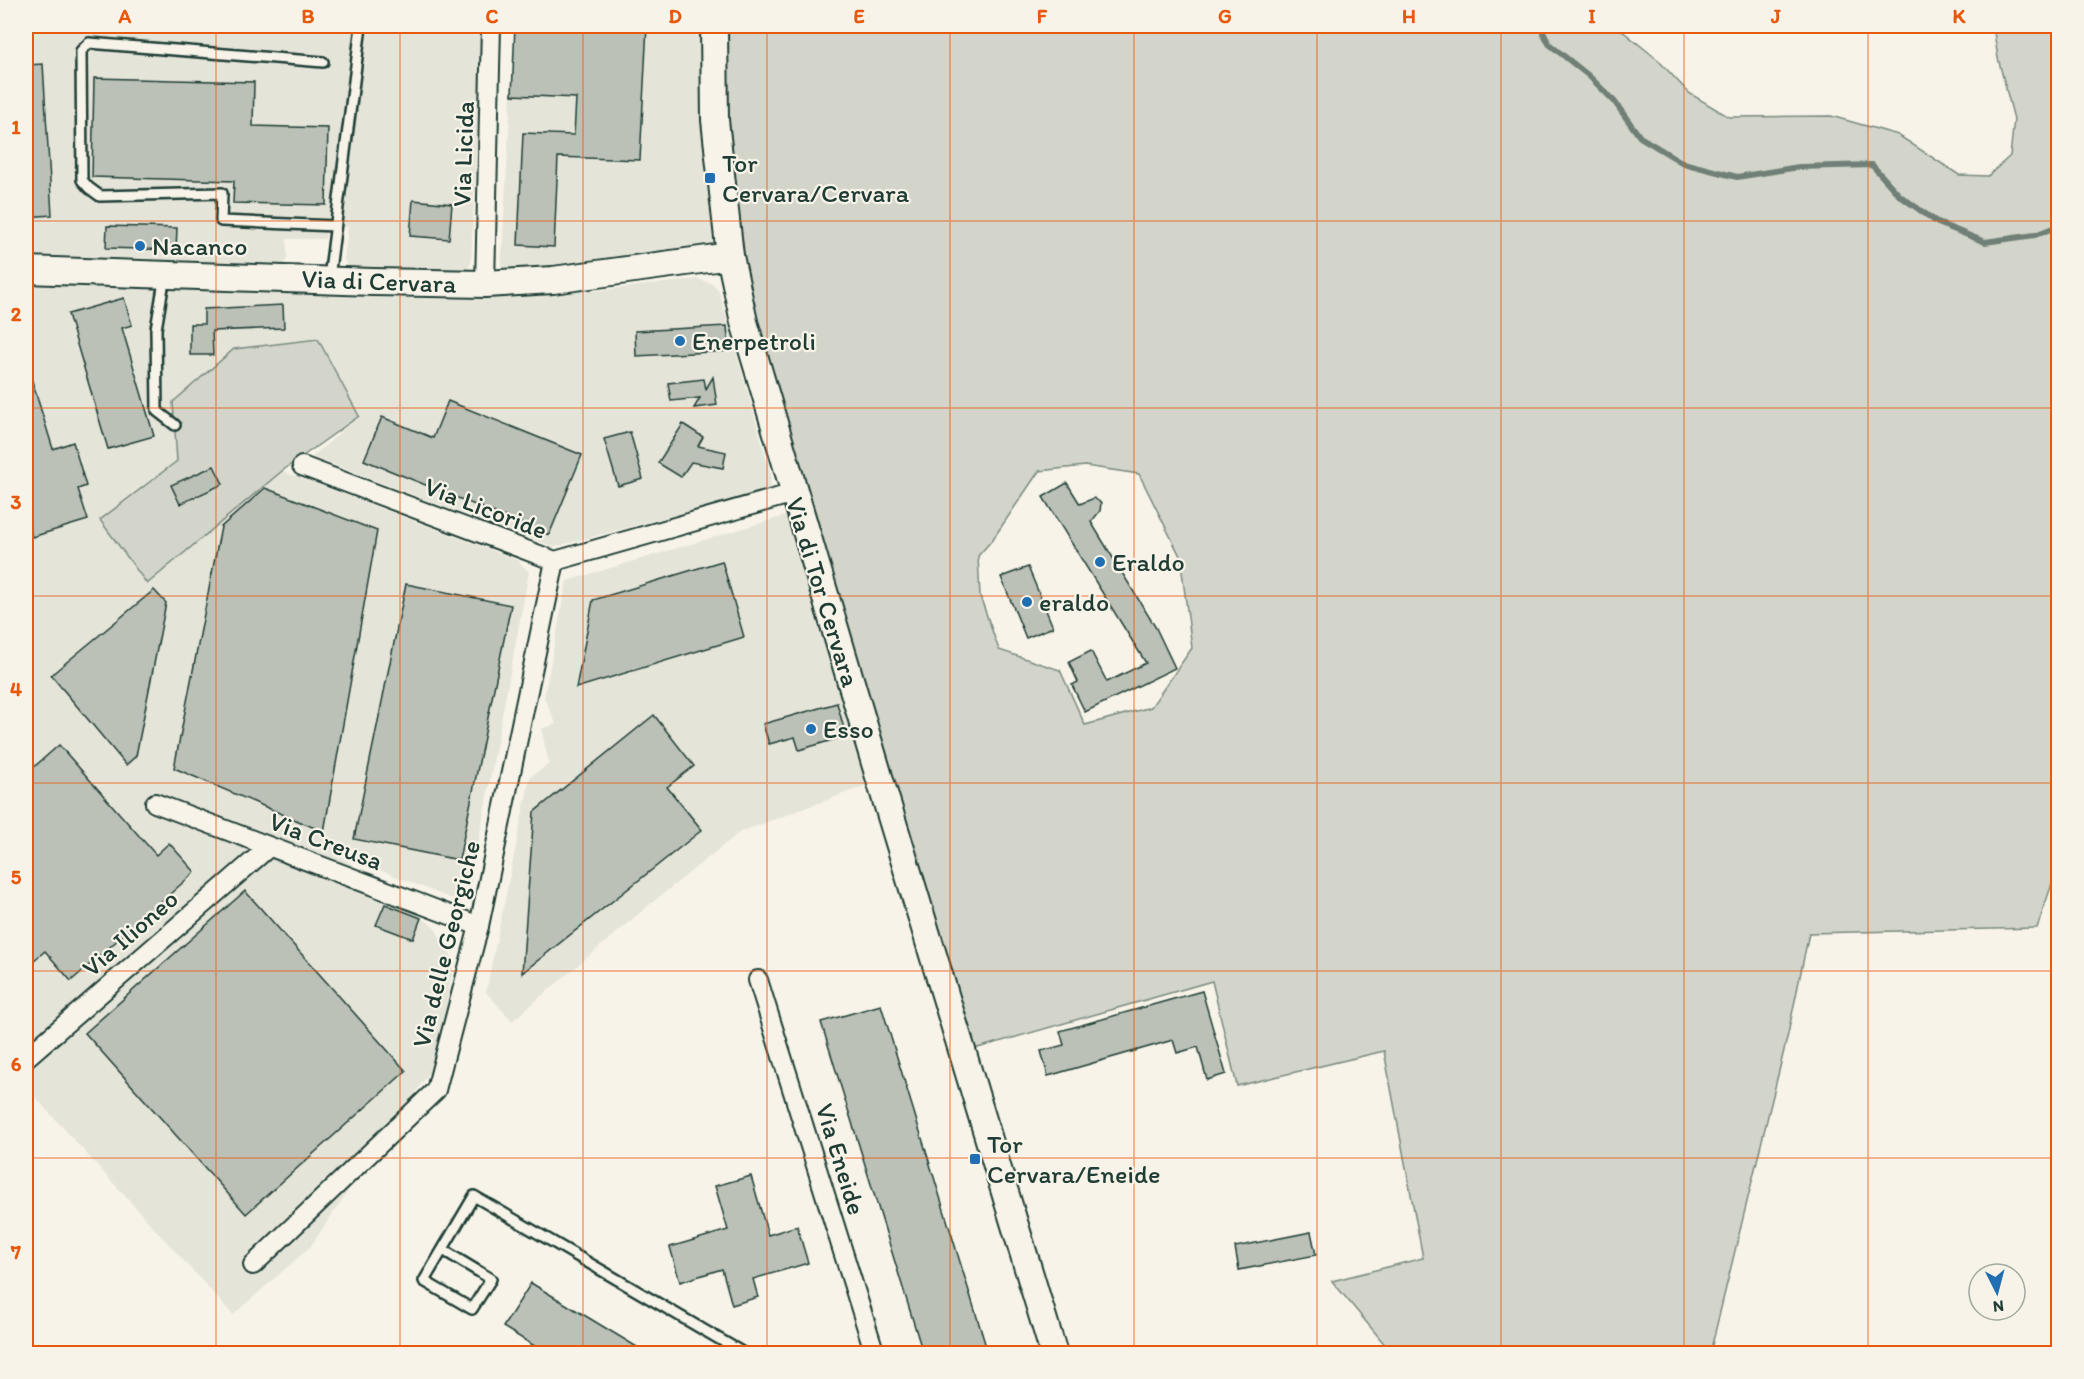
<svg xmlns="http://www.w3.org/2000/svg" width="2084" height="1379" font-family="Itim,sans-serif">
  <rect width="100%" height="100%" fill="#f7f3e8"/>
  <filter id="ink" filterUnits="userSpaceOnUse"><feTurbulence type="fractalNoise" baseFrequency=".0167" numOctaves="2"/><feDisplacementMap in="SourceGraphic" scale="12" xChannelSelector="R" yChannelSelector="G"/><feConvolveMatrix kernelMatrix="1 2 1 2 8 2 1 2 1" color-interpolation-filters="sRGB"/></filter>
  <g filter="url(#ink)">
    <g fill="#e5e4d9">
      <path d="M26 26H470L479 32 481 47 471 263 464 275 349 268 344 260 348 227 326 226 325 239H287V259L283 265 169 262 26 254Z"/>
      <path d="M515 26H705L703 105 713 241 708 247 554 268 501 270Z"/>
      <path d="M698 279 713 284 719 291 771 475 770 490 554 547 312 457 359 416 177 461 100 520 146 584 282 471 517 560 529 572 471 881 452 899 336 852 434 927 454 960 437 1061 310 1247 233 1315 26 1087V284L169 287 389 298 478 299 605 290Z"/>
      <path d="M788 515 870 784 740 832 648 906 512 1021 486 992 530 777 549 764 541 729 556 724 544 697 567 581Z"/>
    </g>
    <g fill="#d3d5ca" stroke="#79897f" stroke-width="1.5" fill-rule="evenodd">
      <path d="M724 26H1616L1657 59 1689 93 1729 117 1831 116 1898 135 1959 175 1988 176 2010 156 2014 119 1998 58 1993 26H2058V866L2037 928 1809 933 1788 1034 1710 1353H1392L1332 1281 1423 1258 1384 1051 1237 1086 1212 981 974 1049 767 375 742 256 725 126ZM1085 466 1139 474 1180 556 1192 648 1151 707 1085 725 1060 670 999 650 980 596 978 556 993 539 1039 471Z"/>
      <path d="M318 339 359 416 282 471 147 584 100 520 177 461 173 402 234 349Z"/>
    </g>
    <g fill="none" stroke-linecap="round" stroke-linejoin="round">
      <path stroke="#6f8077" stroke-width="6" d="M1540 26 1549 44 1589 76 1614 101 1640 137 1683 163 1737 177 1799 167 1872 165 1899 195 1938 223 1985 242 2035 235 2058 226"/>
    </g>
    <g fill="#bbc1b6" stroke="#1f3d34" stroke-width="1.5">
      <path d="M515 26H647L640 160 558 157 554 247 518 245 523 133 574 135 576 98 512 95Z"/>
      <path d="M43 64 52 215 26 217V65Z"/>
      <path d="M94 78 254 82 253 126 328 128 326 205 233 203 234 181 92 177Z"/>
      <path d="M413 200 452 204 449 239 410 236Z"/>
      <path d="M107 226 177 228 176 250 106 248Z"/>
      <path d="M124 298 132 325 122 328 154 436 108 449 68 314Z"/>
      <path d="M283 305 284 328 212 331 213 355H190V324H204V309Z"/>
      <path d="M727 326 729 351 636 356 635 331Z"/>
      <path d="M29 371 53 449 73 442 86 486 78 489 88 520 32 537 29 525 26 526V372Z"/>
      <path d="M713 377 717 405 694 408 700 398 671 401 668 383 704 379 706 389Z"/>
      <path d="M448 401 582 455 549 535 364 460 382 417 433 438Z"/>
      <path d="M683 424 703 437 698 446 726 452 723 468 691 462 681 477 658 463Z"/>
      <path d="M630 432 643 479 618 486 604 439Z"/>
      <path d="M214 466 223 484 180 504 171 485Z"/>
      <path d="M1067 483 1080 504 1094 498 1101 503 1100 511 1091 522 1156 628 1175 668 1085 712 1072 685 1078 682 1069 662 1091 651 1107 682 1146 663 1043 497Z"/>
      <path d="M265 488 377 531 324 832 174 768 221 527Z"/>
      <path d="M722 561 744 637 576 688 593 600Z"/>
      <path d="M1028 567 1053 627 1026 638 1001 577Z"/>
      <path d="M406 584 511 605 459 860 354 839Z"/>
      <path d="M154 590 166 603 136 756 126 765 51 675Z"/>
      <path d="M837 703 846 736 799 750 795 737 769 744 763 724Z"/>
      <path d="M654 715 694 766 667 787 702 830 522 973 534 812Z"/>
      <path d="M59 745 156 855 169 843 195 872 71 981 45 951 26 967V774Z"/>
      <path d="M245 891 406 1071 246 1214 85 1033Z"/>
      <path d="M385 904 421 918 413 939 376 925Z"/>
      <path d="M1202 991 1226 1074 1207 1080 1198 1047 1177 1053 1173 1040 1048 1076 1041 1051 1064 1045 1060 1031Z"/>
      <path d="M881 1005 988 1353H923L821 1022Z"/>
      <path d="M751 1176 768 1235 797 1226 808 1263 753 1279 758 1297 732 1305 722 1269 680 1282 670 1247 728 1230 715 1186Z"/>
      <path d="M1311 1232 1316 1255 1239 1270 1235 1247Z"/>
      <path d="M531 1283 647 1353H546L503 1327Z"/>
    </g>
    <g fill="none" stroke-linecap="round" stroke-linejoin="round">
      <g stroke="#1f3d34" stroke-width="14">
        <g id="lane">
          <path d="M323 62 89 43 81 51 82 180 89 188 100 196 222 193 221 221 335 226"/>
          <path d="M165 275 156 329 157 411 175 425"/>
          <path d="M329 278 361 26"/>
          <path d="M443 1250 491 1279 472 1309 424 1281 474 1196 745 1354"/>
        </g>
      </g>
      <g stroke="#1f3d34" stroke-width="22">
        <g id="street">
          <path d="M485 284 491 26"/>
          <path d="M302 466 555 561 794 493"/>
          <path d="M155 803 479 926"/>
          <path d="M758 980 875 1354"/>
          <path d="M26 1058 269 847"/>
          <path d="M253 1265 436 1090 479 926 555 561"/>
        </g>
      </g>
      <g stroke="#1f3d34" stroke-width="30">
        <g id="secondary">
          <path d="M714 26 715 120 730 256 744 322 880 780 1054 1354"/>
          <path d="M26 270 373 282 485 284 553 280 730 256"/>
        </g>
      </g>
      <use href="#lane" stroke="#f7f3e8" stroke-width="9"/>
      <use href="#street" stroke="#f7f3e8" stroke-width="18"/>
      <use href="#secondary" stroke="#f7f3e8" stroke-width="26"/>
    </g>
  </g>
  <path fill="none" stroke="#e8590c" stroke-width="1.5" stroke-opacity="0.55" d="M216 26V1354M400 26V1354M583 26V1354M767 26V1354M950 26V1354M1134 26V1354M1317 26V1354M1501 26V1354M1684 26V1354M1868 26V1354M26 221H2058M26 408H2058M26 596H2058M26 783H2058M26 971H2058M26 1158H2058"/>
  <g fill="#1f6fb2" stroke="#f7f3e8" stroke-width="2">
    <rect x="704" y="172" width="12" height="12" rx="3"/>
    <circle cx="140" cy="246" r="6"/>
    <circle cx="680" cy="341" r="6"/>
    <circle cx="1100" cy="562" r="6"/>
    <circle cx="1027" cy="602" r="6"/>
    <circle cx="811" cy="729" r="6"/>
    <rect x="969" y="1153" width="12" height="12" rx="3"/>
  </g>
  <g text-anchor="middle" dominant-baseline="central" stroke-width="4.5" stroke-linejoin="round" paint-order="stroke">
    <g font-size="26" fill="#1f3d34" stroke="#f7f3e8">
      <text transform="translate(463 154) rotate(-88)">Via Licida</text>
      <text transform="translate(379 281) rotate(2)">Via di Cervara</text>
      <text transform="translate(486 508) rotate(21)">Via Licoride</text>
      <text transform="translate(823 592) rotate(73)">Via di Tor Cervara</text>
      <text transform="translate(326 841) rotate(21)">Via Creusa</text>
      <text transform="translate(130 933) rotate(-41)">Via Ilioneo</text>
      <text transform="translate(446 944) rotate(-76)">Via delle Georgiche</text>
      <text transform="translate(841 1159) rotate(73)">Via Eneide</text>
    </g>
    <g font-size="26" fill="#1f3d34" stroke="#f7f3e8" text-anchor="start">
      <text x="722" y="163">Tor<tspan x="722" dy="30">Cervara/Cervara</tspan></text>
      <text x="152" y="246">Nacanco</text>
      <text x="692" y="341">Enerpetroli</text>
      <text x="1112" y="562">Eraldo</text>
      <text x="1039" y="602">eraldo</text>
      <text x="823" y="729">Esso</text>
      <text x="987" y="1144">Tor<tspan x="987" dy="30">Cervara/Eneide</tspan></text>
    </g>
  </g>
  <rect width="2084" height="1379" fill="none" stroke="#f7f3e8" stroke-width="66"/>
  <g transform="translate(1997 1292) rotate(174)"><circle r="28" fill="#f7f3e8" stroke="#a1aaa0" stroke-width="1.5"/>
  <path d="M0-4.5L10 22L0 15L-10 22Z" fill="#1f6fb2"/>
  <text y="-9" font-size="16" font-weight="bold" text-anchor="middle" fill="#1f3d34">N</text>
  </g>
  <rect x="33" y="33" width="2018" height="1313" fill="none" stroke="#e8590c" stroke-width="2"/>
  <g font-size="20" text-anchor="middle" font-weight="bold" fill="#e8590c">
    <text x="125" y="23">A</text>
    <text x="308" y="23">B</text>
    <text x="492" y="23">C</text>
    <text x="675" y="23">D</text>
    <text x="859" y="23">E</text>
    <text x="1042" y="23">F</text>
    <text x="1225" y="23">G</text>
    <text x="1409" y="23">H</text>
    <text x="1592" y="23">I</text>
    <text x="1776" y="23">J</text>
    <text x="1959" y="23">K</text>
    <text x="16" y="134">1</text>
    <text x="16" y="321">2</text>
    <text x="16" y="509">3</text>
    <text x="16" y="696">4</text>
    <text x="16" y="884">5</text>
    <text x="16" y="1071">6</text>
    <text x="16" y="1259">7</text>
  </g>
</svg>
